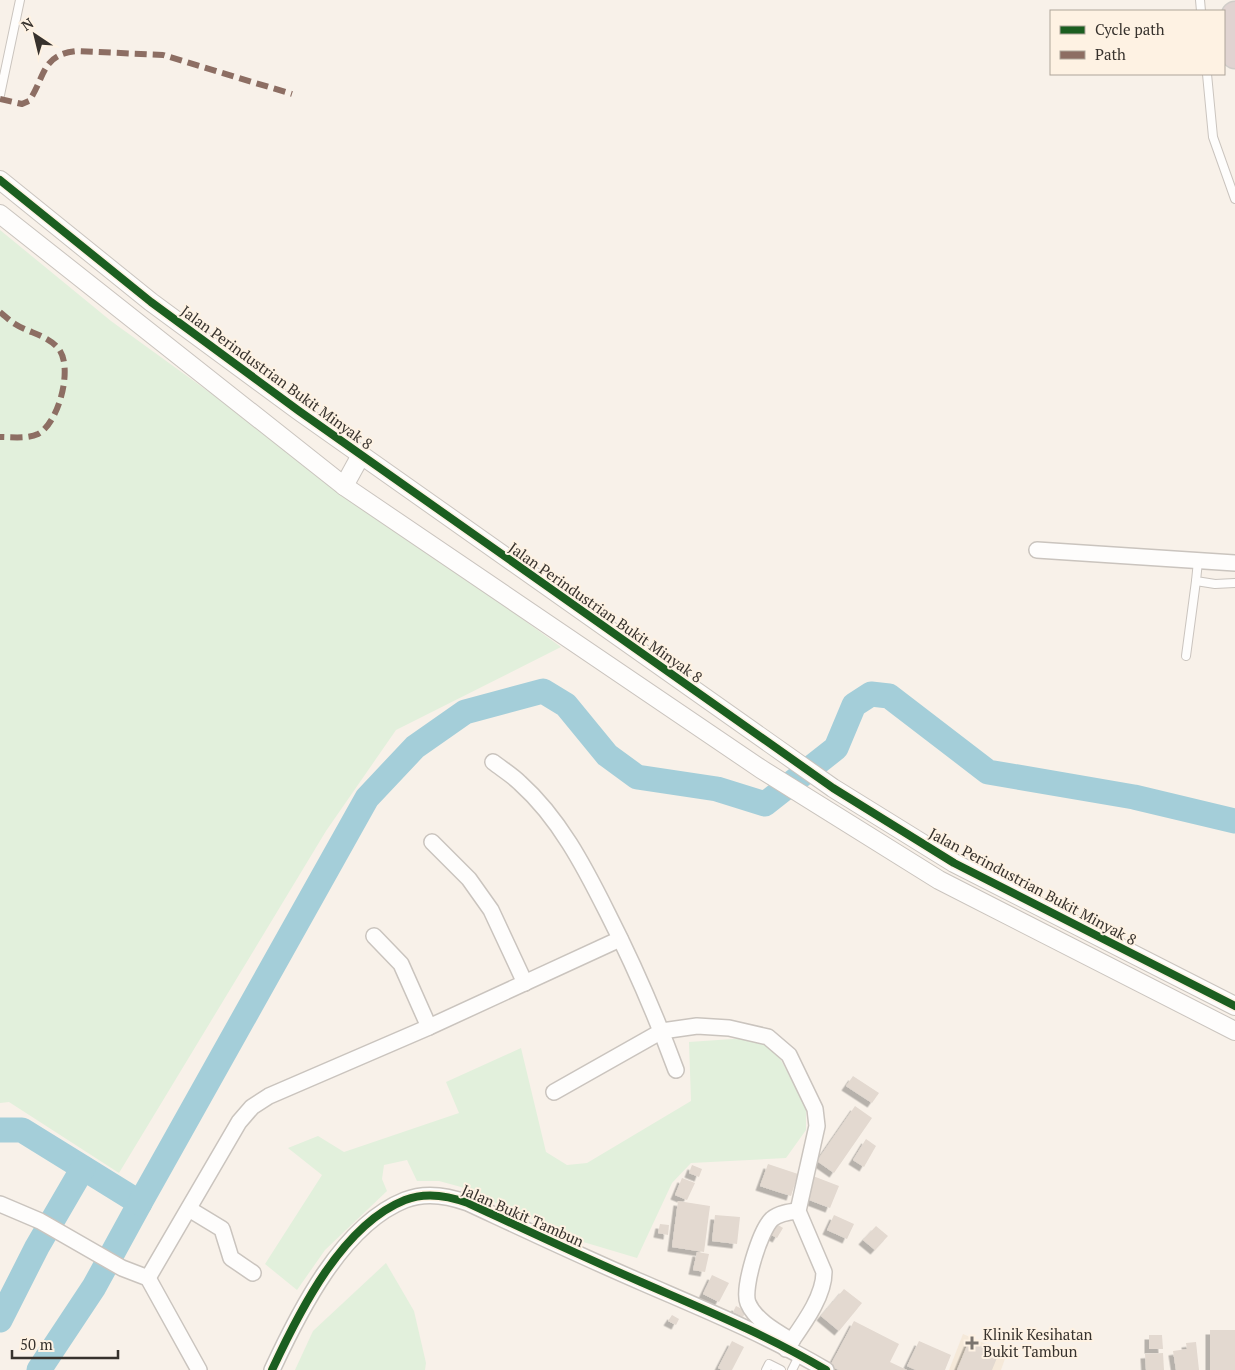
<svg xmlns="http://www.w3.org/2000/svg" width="1235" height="1370" font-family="'PT Serif',serif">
  <defs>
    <filter id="shadow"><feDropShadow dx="-4.5" dy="4.5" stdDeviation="0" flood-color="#0004"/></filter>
  </defs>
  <rect width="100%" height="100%" fill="#f8f1e9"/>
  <path fill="#f5e9d9" d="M963 1334 1007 1353 1001 1370H949Z"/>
  <g fill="#e2f0dc">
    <path d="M0 230 111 321 561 647 396 730 326 831 119 1173 9 1102 0 1103Z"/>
    <path d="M747 1038 768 1046 781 1060 806 1108V1130L786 1158 691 1163 672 1183 637 1258 580 1241 461 1187 439 1181H417L407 1160 384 1165 382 1179 387 1191 325 1250 297 1290 265 1264 322 1175 288 1148 318 1136 344 1152 459 1113 446 1082 521 1048 546 1152 567 1165 587 1163 691 1101 689 1042Z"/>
    <path d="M386 1263 414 1311 426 1363 425 1370H295L313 1331Z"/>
  </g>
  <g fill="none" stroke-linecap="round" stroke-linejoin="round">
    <g stroke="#a4ced9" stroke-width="25">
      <path d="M0 1130H22L140 1203 94 1287 39 1370"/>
      <path d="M140 1203 367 798 415 747 465 712 543 691 566 705 607 755 637 777 717 789 765 804 836 748 854 705 871 694 889 696 988 772 1134 797 1235 821"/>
      <path d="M0 1320 37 1247 83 1168"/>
    </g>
  </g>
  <g fill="#e3d9d0" filter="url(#shadow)">
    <path d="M853 1076 879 1093 872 1103 846 1086Z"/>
    <path d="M855 1106 872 1118 834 1173 817 1161Z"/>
    <path d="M866 1139 876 1146 864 1167 853 1160Z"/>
    <path d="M768 1164 798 1174 791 1196 760 1186Z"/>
    <path d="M692 1165 702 1169 699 1177 689 1173Z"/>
    <path d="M813 1176 839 1186 830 1208 804 1198Z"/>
    <path d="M682 1178 695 1183 687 1200 675 1195Z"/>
    <path d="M678 1201 710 1206 704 1252 672 1247Z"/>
    <path d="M715 1215 740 1217 737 1244 712 1241Z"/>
    <path d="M834 1215 854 1224 847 1239 827 1230Z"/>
    <path d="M775 1223 783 1228 777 1238 768 1233Z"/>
    <path d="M660 1224 669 1225 668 1235 658 1233Z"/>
    <path d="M876 1226 888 1236 875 1250 863 1240Z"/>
    <path d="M697 1252 709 1254 705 1272 693 1270Z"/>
    <path d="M712 1275 729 1283 719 1302 703 1294Z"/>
    <path d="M844 1289 862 1303 839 1331 821 1316Z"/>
    <path d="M736 1306 746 1311 743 1317 733 1312Z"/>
    <path d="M672 1315 679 1319 676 1325 668 1321Z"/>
    <path d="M854 1321 899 1344 890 1362 907 1370H839L830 1366Z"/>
    <rect x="1210" y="1330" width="25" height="40"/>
    <path d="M1149 1335H1162L1163 1349H1149Z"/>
    <path d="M732 1341 744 1347 732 1370H722L718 1368Z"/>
    <path d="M919 1341 951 1355 945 1370H916L907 1366Z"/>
    <path d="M969 1341 999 1353 992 1370H957Z"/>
    <path d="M1196 1342 1199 1370H1176L1173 1351 1187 1349 1186 1343Z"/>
    <path d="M1163 1353 1164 1370H1146L1145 1354Z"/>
  </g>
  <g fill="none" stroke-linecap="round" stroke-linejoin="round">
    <g stroke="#cac4be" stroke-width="10">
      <g id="service">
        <path d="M1200 0 1201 11"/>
        <path d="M1207 74 1213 137 1235 199"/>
        <path d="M0 95 20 0"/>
        <path d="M1198 561 1196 581 1215 584 1235 583"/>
        <path d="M1186 656 1196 581"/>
        <path d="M766 1370 769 1364 781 1370"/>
        <path d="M792 1370 800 1354"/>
      </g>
    </g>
    <g stroke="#cac4be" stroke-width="18">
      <g id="minor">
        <path d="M1037 550 1235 563"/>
        <path d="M493 762C502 769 512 775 520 783 559 818 584 866 607 912 633 963 656 1016 676 1070"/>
        <path d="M432 842 469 879 491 910 525 983"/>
        <path d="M374 936 401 964 429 1027"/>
        <path d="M554 1092 662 1031 697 1026 729 1028 768 1037 789 1055 815 1109 817 1126 798 1211 824 1272C824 1298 801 1327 786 1349"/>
        <path d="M0 1204 40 1221 122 1268 148 1278 199 1370"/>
        <path d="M189 1209 222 1229 231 1258 253 1273"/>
        <path d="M148 1278 239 1122 252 1107 269 1096 429 1027 620 939"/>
        <path d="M792 1341C777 1332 755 1320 748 1303 742 1289 760 1230 772 1219 779 1213 789 1212 798 1211"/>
        <path d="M272 1370C299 1312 342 1225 405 1200 425 1192 449 1196 468 1203 526 1230 583 1257 641 1282 703 1309 767 1335 826 1370"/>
      </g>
    </g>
    <g stroke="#cac4be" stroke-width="20">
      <g id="tertiary">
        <path d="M0 180 151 302 299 411 833 788 954 863 1235 1006"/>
        <path d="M0 214 344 486 761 769 939 880 1235 1031"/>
        <path d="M344 486 361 455"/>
      </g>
    </g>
    <g stroke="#d1cdc9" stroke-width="29">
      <path id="motorway" d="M1235 15V55"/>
    </g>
    <use href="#service" stroke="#fefdfc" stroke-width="8"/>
    <use href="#minor" stroke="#fefdfc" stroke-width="15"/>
    <use href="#tertiary" stroke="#fefdfc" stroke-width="18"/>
    <use href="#motorway" stroke="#e0d3d1" stroke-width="26"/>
    <g stroke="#8d6e63" stroke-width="6" stroke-dasharray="12 6" stroke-linecap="butt">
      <path d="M0 99 22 104 29 101C46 76 41 54 78 51L163 55 292 94"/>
      <path d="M0 312C5 316 10 321 15 324 29 333 47 335 58 348 74 366 59 423 38 434 27 439 12 437 0 437"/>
    </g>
    <g stroke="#fef2e3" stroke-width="11">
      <g id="cycleway">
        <path d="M0 180 151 302 299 411 833 788 954 863 1235 1006"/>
        <path d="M272 1370C299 1312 342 1225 405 1200 425 1192 449 1196 468 1203 526 1230 583 1257 641 1282 703 1309 767 1335 826 1370"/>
      </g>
    </g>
    <use href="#cycleway" stroke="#1b5e20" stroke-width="8"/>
  </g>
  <path fill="#7b756f" stroke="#fef2e3" stroke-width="2" d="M969.5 1335.5h5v5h5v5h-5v5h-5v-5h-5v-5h5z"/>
  <g text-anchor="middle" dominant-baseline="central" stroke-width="4" stroke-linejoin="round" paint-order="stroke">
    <g font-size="15" fill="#37322d" stroke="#fef2e3">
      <text transform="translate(277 377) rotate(36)">Jalan Perindustrian Bukit Minyak 8</text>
      <text transform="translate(606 612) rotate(35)">Jalan Perindustrian Bukit Minyak 8</text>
      <text transform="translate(1033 886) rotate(28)">Jalan Perindustrian Bukit Minyak 8</text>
      <text transform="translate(523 1215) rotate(24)">Jalan Bukit Tambun</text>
    </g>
    <g font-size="15" fill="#37322d" stroke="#fef2e3" text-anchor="start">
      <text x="983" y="1334">Klinik Kesihatan<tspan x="983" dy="17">Bukit Tambun</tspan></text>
    </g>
  </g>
  <rect x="1050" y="10" width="175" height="65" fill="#fef2e3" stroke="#aea59a"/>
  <rect x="1060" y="26" width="25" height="8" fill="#1b5e20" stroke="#aea59a"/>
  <text x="1095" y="35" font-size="15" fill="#37322d">Cycle path</text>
  <rect x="1060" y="51" width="25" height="8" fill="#8d6e63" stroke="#aea59a"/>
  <text x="1095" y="60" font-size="15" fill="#37322d">Path</text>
  <g transform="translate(35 35) rotate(325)" stroke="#fef2e3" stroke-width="4" paint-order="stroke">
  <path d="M0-4L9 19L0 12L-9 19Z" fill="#37322d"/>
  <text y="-8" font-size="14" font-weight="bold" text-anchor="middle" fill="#37322d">N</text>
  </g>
  <path d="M12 1350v8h106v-8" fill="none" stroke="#37322d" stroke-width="2.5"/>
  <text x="20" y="1350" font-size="15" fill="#37322d" stroke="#fef2e3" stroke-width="4" paint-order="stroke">50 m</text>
</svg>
